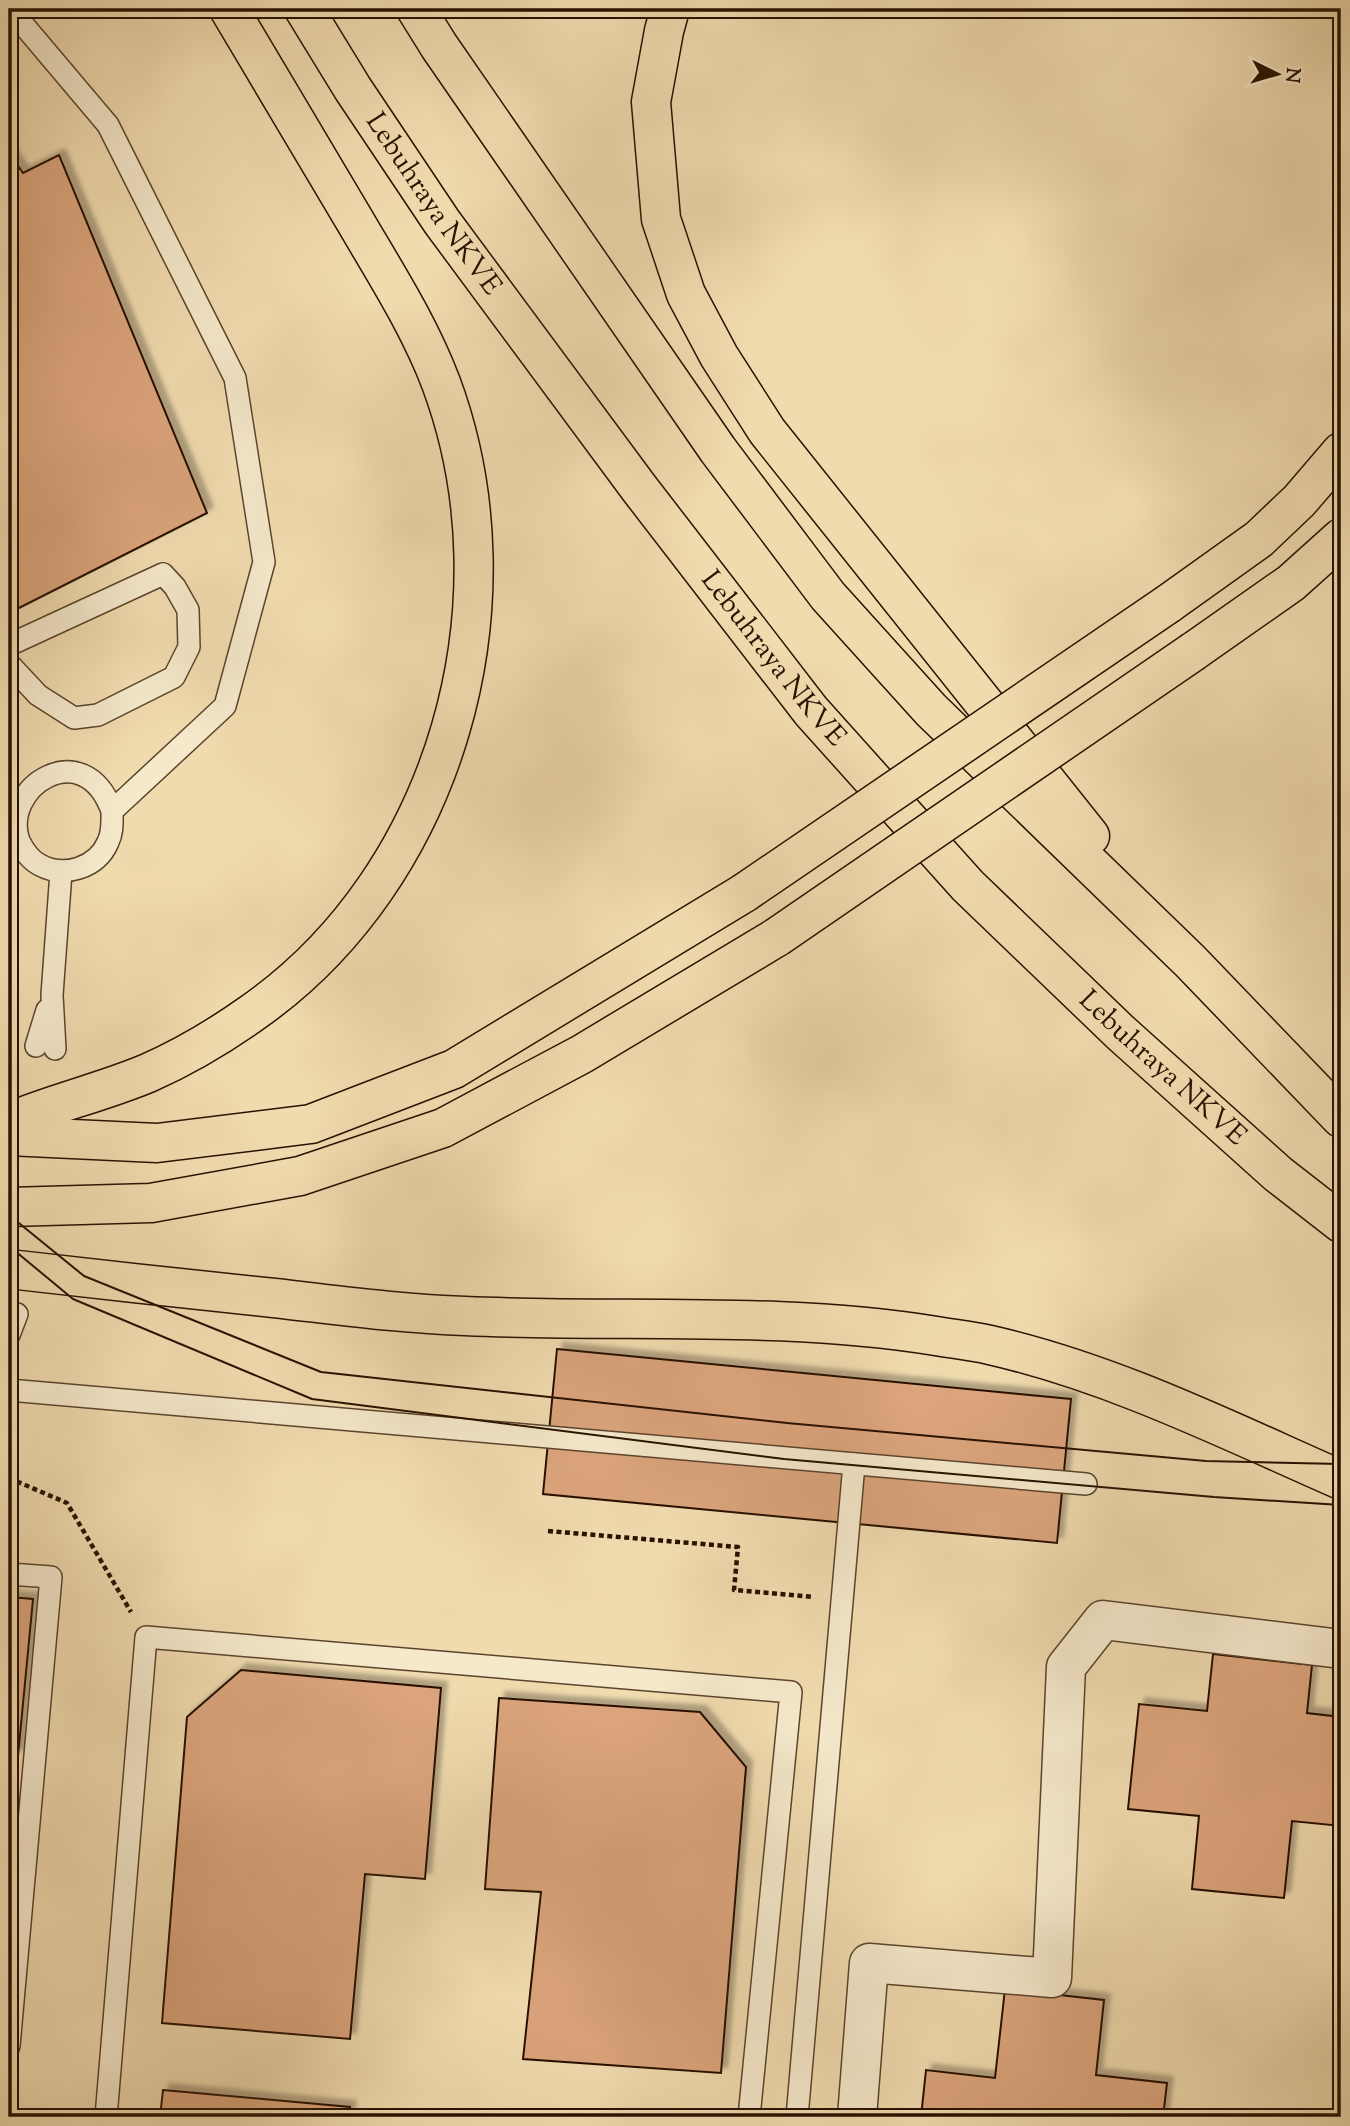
<svg xmlns="http://www.w3.org/2000/svg" width="1350" height="2126" font-family="'Sorts Mill Goudy',serif">
  <defs>
    <filter id="shadow"><feDropShadow dx="6" dy="-6" stdDeviation="2" flood-color="#0004"/></filter>
  </defs>
  <rect width="100%" height="100%" fill="#f0dbaf"/>
  <filter id="stains"><feTurbulence type="fractalNoise" baseFrequency=".00286" numOctaves="4"/><feColorMatrix values="0 0 0 0 .2 0 0 0 0 .09 0 0 0 0 .02 0 0 0 .5 -.17"/></filter>
  <radialGradient id="worn" r=".72"><stop offset=".6" stop-color="#630" stop-opacity="0"/><stop offset="1" stop-color="#630" stop-opacity=".3"/></radialGradient>
  <g fill="#dba47c" stroke="#281100" stroke-width="2" filter="url(#shadow)">
    <path d="M9 153 23 173 59 155 207 513 9 613Z"/>
    <path d="M557 1349 1071 1399 1057 1543 543 1494Z"/>
    <path d="M9 1597 33 1599 18 1756 9 1755Z"/>
    <path d="M1213 1654 1312 1665 1307 1713 1341 1717V1826L1292 1821 1284 1898 1192 1889 1199 1816 1128 1809 1139 1704 1207 1711Z"/>
    <path d="M241 1670 441 1688 425 1879 365 1874 350 2039 162 2023 187 1717Z"/>
    <path d="M499 1698 700 1712 746 1767 721 2073 523 2059 541 1892 485 1889Z"/>
    <path d="M1005 1989 1104 2000 1096 2075 1167 2083 1163 2117H921L926 2070 995 2078Z"/>
    <path d="M163 2090 350 2107 349 2117H160Z"/>
  </g>
  <g fill="none" stroke-linecap="round" stroke-linejoin="round">
    <g stroke="#5a442c" stroke-width="24">
      <g id="lane">
        <path d="M10 9 108 125 235 378 264 562 225 706 112 811C112 822 113 832 108 842 97 868 64 878 40 865 30 860 24 851 19 841 0 787 84 733 112 811"/>
        <path d="M9 645 163 574 175 587 188 610 189 647 174 677 98 715 74 718 38 695 9 664"/>
        <path d="M36 1046 47 1010"/>
        <path d="M55 1049 52 995 61 872"/>
        <path d="M9 1335 17 1314"/>
        <path d="M9 1390 1086 1484"/>
        <path d="M9 1574 51 1577 9 2046"/>
        <path d="M106 2117 146 1637 791 1692 749 2117"/>
        <path d="M797 2117 854 1464"/>
      </g>
    </g>
    <g stroke="#5a442c" stroke-width="41">
      <path id="street" d="M857 2117 869 1963 1052 1978 1066 1667 1103 1620 1341 1649"/>
    </g>
    <g stroke="#281100" stroke-width="41">
      <g id="highway">
        <path id="s1" d="M304 9 353 89 442 222 639 488 811 711 968 886 1121 1033 1278 1174 1341 1223"/>
        <path d="M416 9 439 46 718 450 828 596 931 710 1190 961 1341 1118"/>
        <path d="M670 9 664 31 651 102 661 219 686 294 719 356 767 431 1090 836"/>
        <path d="M1168 604 1259 539 1299 501 1341 452"/>
        <path d="M1194 651 1291 583 1341 538"/>
        <path d="M9 1122C54 1103 103 1092 148 1073 184 1057 221 1035 252 1013 447 877 523 603 441 383 419 325 386 274 355 221 313 150 271 80 229 9"/>
        <path d="M9 1136 157 1143 311 1124 454 1069 744 893"/>
        <path d="M9 1207 151 1203 300 1176 443 1128 582 1054 777 937"/>
        <path d="M9 1269C97 1279 186 1289 274 1298 337 1305 401 1314 465 1316 622 1323 780 1311 936 1336 954 1339 973 1341 990 1345 1113 1373 1227 1430 1341 1480"/>
      </g>
    </g>
    <g stroke="#281100" stroke-width="4.5" stroke-dasharray="5 3.5" stroke-linecap="butt">
      <path d="M9 1478 67 1503 131 1612"/>
      <path d="M548 1531 738 1547 734 1590 814 1597"/>
    </g>
    <use href="#lane" stroke="#f5e8cb" stroke-width="21"/>
    <use href="#street" stroke="#f5e8cb" stroke-width="38"/>
    <use href="#highway" stroke="#f0dbaf" stroke-width="38"/>
    <g stroke="#281100" stroke-width="2">
      <path d="M9 1215 84 1276 321 1372 787 1423 1206 1461 1341 1464"/>
      <path d="M9 1246 73 1299 312 1399 784 1459 1214 1497 1341 1505"/>
    </g>
    <g stroke="#281100" stroke-width="41" stroke-linecap="butt">
      <g id="highway-bridge">
        <path d="M744 893 1168 604"/>
        <path d="M777 937 1194 651"/>
      </g>
    </g>
    <use href="#highway-bridge" stroke="#f0dbaf" stroke-width="38"/>
  </g>
  <g text-anchor="middle" dominant-baseline="central" stroke-width="6" stroke-linejoin="round" paint-order="stroke">
    <g font-size="28" fill="#281100" stroke="#f5e8cb">
      <text stroke="none"><textPath href="#s1" startOffset="234">Lebuhraya NKVE</textPath></text>
      <text stroke="none"><textPath href="#s1" startOffset="802">Lebuhraya NKVE</textPath></text>
      <text stroke="none"><textPath href="#s1" startOffset="1368">Lebuhraya NKVE</textPath></text>
    </g>
  </g>
  <rect width="1350" height="2126" fill="none" stroke="#f0dbaf" stroke-width="35"/>
  <rect x="10" y="10" width="1329" height="2105" fill="none" stroke="#281100" stroke-width="3.5"/>
  <rect x="18" y="18" width="1315" height="2091" fill="none" stroke="#281100" stroke-width="2"/>
  <g transform="translate(1277 74) rotate(95)" stroke="#f5e8cb" stroke-width="5" paint-order="stroke">
  <path d="M0-5L12 26L0 18L-12 26Z" fill="#281100"/>
  <text y="-10" font-size="19" font-weight="bold" text-anchor="middle" fill="#281100">N</text>
  </g>
  <rect width="100%" height="100%" filter="url(#stains)"/>
  <rect width="100%" height="100%" fill="url(#worn)"/>
</svg>
